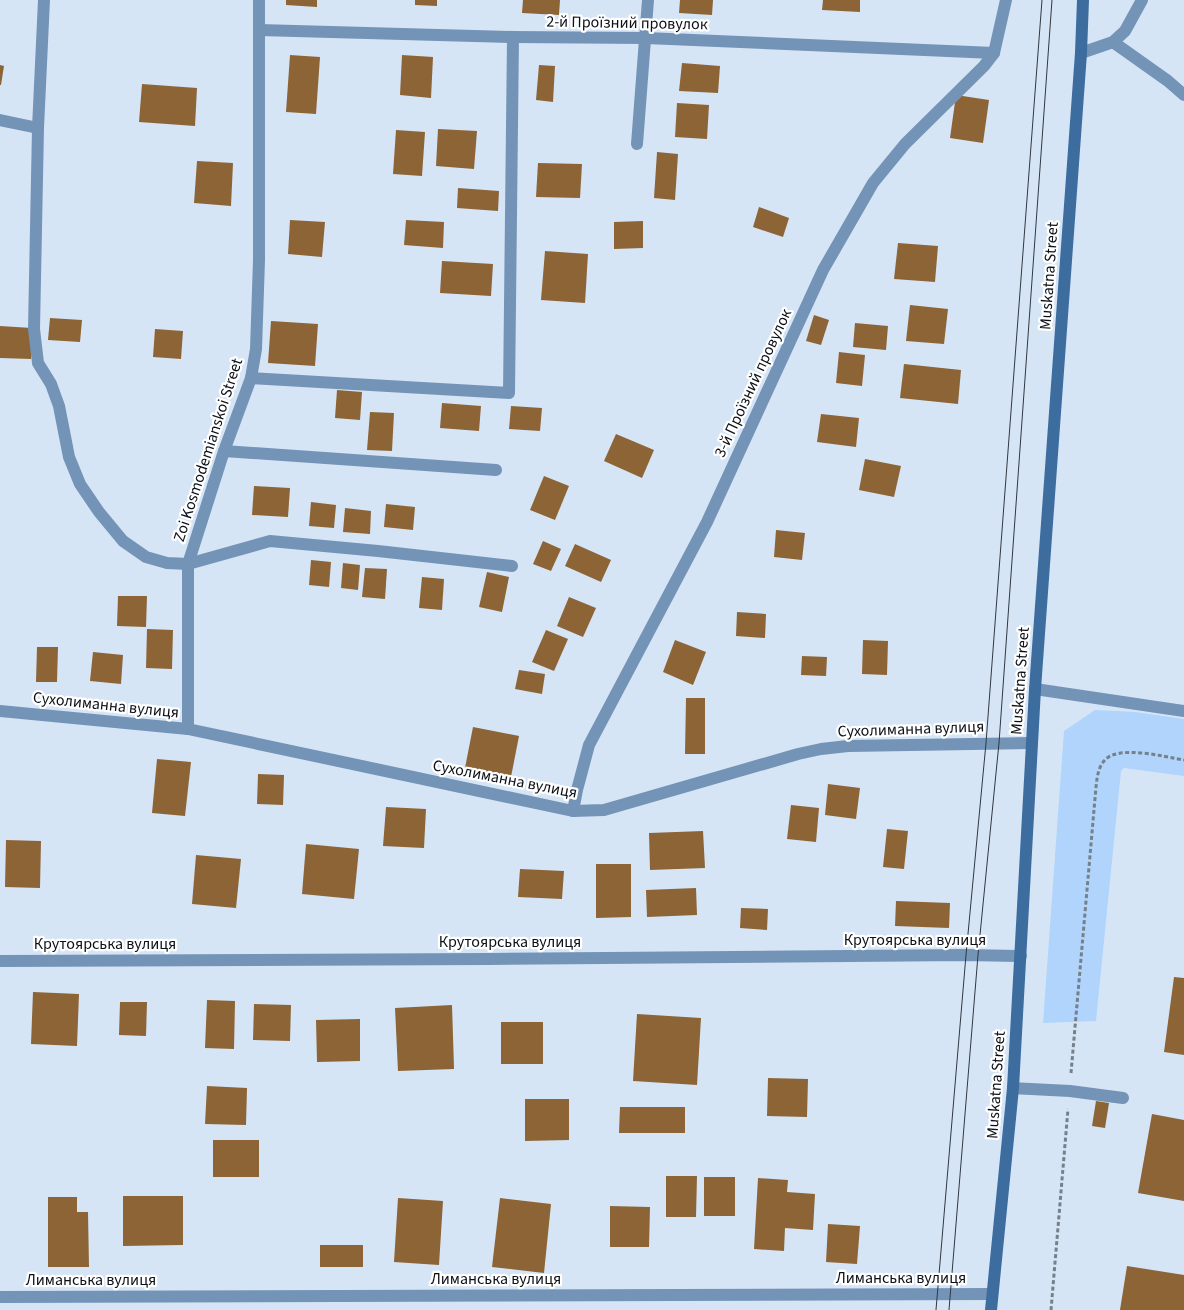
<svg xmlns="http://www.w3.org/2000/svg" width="1184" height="1310" font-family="'Source Sans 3',sans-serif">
  <rect width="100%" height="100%" fill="#d6e5f6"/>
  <path fill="#b0d4fc" d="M1095 710 1135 712 1184 719V776L1124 768 1121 771 1096 1021 1043 1023 1064 731Z"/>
  <g fill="#8c6436">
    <path d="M286 0H317V7L286 5Z"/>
    <path d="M415 0H437V6L415 5Z"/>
    <path d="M523 0H560L559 15 522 13Z"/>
    <path d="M680 0H713L712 15 679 13Z"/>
    <path d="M823 0H860V12L822 10Z"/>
    <path d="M290 55 320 57 316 114 286 112Z"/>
    <path d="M402 55 433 57 431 98 400 95Z"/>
    <path d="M682 63 720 66 718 93 679 91Z"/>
    <path d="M0 65 4 66 1 85H0Z"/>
    <path d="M539 65 555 66 553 102 536 100Z"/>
    <path d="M142 84 197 88 195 126 139 122Z"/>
    <path d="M956 95 989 100 983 143 950 138Z"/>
    <path d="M677 103 709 105 707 139 675 137Z"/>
    <path d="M438 129 477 131 474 169 436 166Z"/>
    <path d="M396 130 425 132 422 176 393 174Z"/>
    <path d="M657 152 678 154 675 200 654 198Z"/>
    <path d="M197 161 233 163 231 206 194 203Z"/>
    <path d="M538 163 582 164 580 198 536 197Z"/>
    <path d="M458 188 499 191 498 211 457 208Z"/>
    <path d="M759 207 789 218 783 237 753 227Z"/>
    <path d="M290 220 325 222 322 257 288 254Z"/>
    <path d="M406 220 444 222 443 248 404 245Z"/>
    <path d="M643 221V248L614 249V222Z"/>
    <path d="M898 243 938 246 935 282 894 279Z"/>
    <path d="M545 251 588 254 585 303 541 300Z"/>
    <path d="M442 261 493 264 491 296 440 293Z"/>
    <path d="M910 305 948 309 944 344 906 341Z"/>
    <path d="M814 315 829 320 821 345 806 341Z"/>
    <path d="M50 318 82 320 80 342 48 340Z"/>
    <path d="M271 321 318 324 315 366 268 363Z"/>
    <path d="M855 323 888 326 886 350 853 347Z"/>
    <path d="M0 326 32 328 31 359 0 358Z"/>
    <path d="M155 329 183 331 181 359 153 357Z"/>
    <path d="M839 352 865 355 862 386 836 383Z"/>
    <path d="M904 364 961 370 958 404 900 398Z"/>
    <path d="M337 390 362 392 360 420 335 418Z"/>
    <path d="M442 403 481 406 479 431 440 428Z"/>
    <path d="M511 406 542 408 540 431 509 429Z"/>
    <path d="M370 412 394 413 392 451 367 450Z"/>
    <path d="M821 414 859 418 856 447 817 442Z"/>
    <path d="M616 434 654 450 642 478 604 461Z"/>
    <path d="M865 459 901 466 894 497 859 490Z"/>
    <path d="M544 476 569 486 555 520 530 510Z"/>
    <path d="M254 486 290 488 288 517 252 515Z"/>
    <path d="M311 502 336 505 334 528 309 526Z"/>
    <path d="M386 504 415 507 413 530 384 527Z"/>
    <path d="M345 508 371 511 370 534 343 532Z"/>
    <path d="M776 530 805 533 802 560 774 557Z"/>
    <path d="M543 541 561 549 551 571 533 564Z"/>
    <path d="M575 544 611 560 601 582 565 566Z"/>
    <path d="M311 560 331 562 329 587 309 585Z"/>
    <path d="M343 563 360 565 358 590 341 588Z"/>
    <path d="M365 568 387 569 385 599 362 597Z"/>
    <path d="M487 572 509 577 502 612 479 607Z"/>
    <path d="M422 577 444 579 442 610 419 608Z"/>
    <path d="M118 596H147L146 627 117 626Z"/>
    <path d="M569 597 596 608 583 637 557 626Z"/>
    <path d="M737 612 766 614 765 638 736 636Z"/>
    <path d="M147 629 173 630 172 669 146 668Z"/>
    <path d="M546 630 568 639 554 671 532 662Z"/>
    <path d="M675 640 706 652 693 685 663 672Z"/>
    <path d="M863 640 888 641 887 675 862 674Z"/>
    <path d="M37 647H58L57 682H36Z"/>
    <path d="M93 652 123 655 121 684 90 681Z"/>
    <path d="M802 656 827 657 826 676 801 675Z"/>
    <path d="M519 670 545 674 542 694 515 689Z"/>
    <path d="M686 698H705V754H685Z"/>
    <path d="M473 727 519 736 511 777 465 768Z"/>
    <path d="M157 759 191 762 185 816 152 813Z"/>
    <path d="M258 774 284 775 283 805 257 804Z"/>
    <path d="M828 784 860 788 856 819 825 815Z"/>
    <path d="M791 805 819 808 816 842 787 839Z"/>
    <path d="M386 807 426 809 424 848 383 846Z"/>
    <path d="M887 829 908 831 904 869 883 867Z"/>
    <path d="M703 831 705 868 650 870 649 833Z"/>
    <path d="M6 840 41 841 40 888 5 887Z"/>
    <path d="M306 844 359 849 354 899 302 894Z"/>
    <path d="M196 855 241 859 236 908 192 904Z"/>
    <path d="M596 864H631V917L596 918Z"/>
    <path d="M520 869 564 871 562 899 518 897Z"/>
    <path d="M696 888 697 915 647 917 646 890Z"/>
    <path d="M896 901 950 903 949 928 895 926Z"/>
    <path d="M741 908 768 909 767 930 740 928Z"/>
    <path d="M1174 977 1184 978V1055L1164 1052Z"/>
    <path d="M33 992 79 994 77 1046 31 1044Z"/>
    <path d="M207 1000 235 1001 234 1049 205 1048Z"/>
    <path d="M120 1002H147L146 1036 119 1035Z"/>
    <path d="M254 1004 291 1005 290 1041 253 1040Z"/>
    <path d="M452 1005 454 1069 398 1071 395 1008Z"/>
    <path d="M637 1014 701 1018 697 1085 633 1081Z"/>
    <path d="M360 1019V1061L317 1062 316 1020Z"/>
    <rect x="501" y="1022" width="42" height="42"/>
    <path d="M768 1078 808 1079 807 1117 767 1116Z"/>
    <path d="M207 1086 247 1088 246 1125 205 1124Z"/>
    <path d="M525 1099H569V1140L525 1141Z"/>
    <path d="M1096 1101 1109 1103 1105 1128 1092 1126Z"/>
    <path d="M620 1107H685V1133H619Z"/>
    <path d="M1152 1114 1184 1120V1201L1138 1193Z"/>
    <rect x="213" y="1140" width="46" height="37"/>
    <path d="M666 1176H697L696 1217H666Z"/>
    <rect x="704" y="1177" width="31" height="39"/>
    <path d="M758 1178 788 1180 787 1192 815 1194 813 1230 785 1228 784 1251 754 1249Z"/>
    <path d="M123 1196H183V1245L123 1246Z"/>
    <path d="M48 1197H77V1212H88L89 1267H48Z"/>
    <path d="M398 1198 443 1201 439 1265 394 1262Z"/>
    <path d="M500 1198 551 1204 544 1273 492 1267Z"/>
    <path d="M610 1206 650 1207 649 1247H610Z"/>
    <path d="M828 1224 860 1226 857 1264 826 1262Z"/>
    <rect x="320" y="1245" width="43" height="22"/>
    <path d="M1127 1266 1184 1275V1310H1120Z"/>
  </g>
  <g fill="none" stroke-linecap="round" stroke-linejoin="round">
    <g stroke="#75808b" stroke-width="3" stroke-dasharray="4 2.5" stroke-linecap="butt">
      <path d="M1071 1073 1096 787C1097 778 1098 768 1104 761 1118 744 1165 757 1184 760"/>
      <path d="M1051 1310 1068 1109"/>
    </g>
    <g stroke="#7494b7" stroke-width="12">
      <path d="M1113 42 1168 81 1184 95"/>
      <path d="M224 451 496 470"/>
      <path d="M1013 1088 1070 1091 1123 1098"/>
    </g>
    <g stroke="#7494b7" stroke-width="12">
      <path d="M44 0 38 128 34 329 38 363 51 384 59 406 69 457 80 484 99 512 123 541 146 557 167 563 188 564 270 541 378 551 512 566"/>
      <path d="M259 30 513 37 646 38 994 53"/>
      <path d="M1081 53 1113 42 1125 31 1142 0"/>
      <path d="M0 120 38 128"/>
      <path d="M637 144 648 0"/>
      <path d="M251 378 509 393 513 37"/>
      <path d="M1035 689 1184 711"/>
      <path d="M0 711 188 729 573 811 604 810 798 754 821 749 848 746 1032 743"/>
      <path d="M188 729V564L224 451 251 378 256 349 259 260V0"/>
      <path d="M573 811 577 790 589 745 707 522 823 270 873 183 905 144 984 66 994 53 1006 0"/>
      <path d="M0 961 489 959 966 955 1021 956"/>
      <path d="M0 1297 992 1294"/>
    </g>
    <path stroke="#3d6c9f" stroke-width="12" d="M991 1310 1013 1088 1035 689 1081 53 1083 0"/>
    <g stroke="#313740" stroke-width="1">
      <path d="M936 1310 966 955 986 743 1042 0"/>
      <path d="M949 1310 978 955 999 743 1052 0"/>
    </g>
  </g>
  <g text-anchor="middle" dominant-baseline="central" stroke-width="4.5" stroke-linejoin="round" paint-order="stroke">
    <g font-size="16" fill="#0b1016" stroke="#fff">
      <text transform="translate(627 23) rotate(1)">2-й Проїзний провулок</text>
      <text transform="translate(1049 276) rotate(-86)">Muskatna Street</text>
      <text transform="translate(753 383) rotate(-65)">3-й Проїзний провулок</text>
      <text transform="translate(208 450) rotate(-72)">Zoi Kosmodemianskoi Street</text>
      <text transform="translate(1020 681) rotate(-86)">Muskatna Street</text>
      <text transform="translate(106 705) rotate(6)">Сухолиманна вулиця</text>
      <text transform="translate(911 729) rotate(-2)">Сухолиманна вулиця</text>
      <text transform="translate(505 779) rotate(11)">Сухолиманна вулиця</text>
      <text x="915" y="940">Крутоярська вулиця</text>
      <text x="510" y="942">Крутоярська вулиця</text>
      <text x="105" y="944">Крутоярська вулиця</text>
      <text transform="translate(996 1085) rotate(-86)">Muskatna Street</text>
      <text x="901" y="1278">Лиманська вулиця</text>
      <text x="496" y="1279">Лиманська вулиця</text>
      <text x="91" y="1280">Лиманська вулиця</text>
    </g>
  </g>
</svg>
